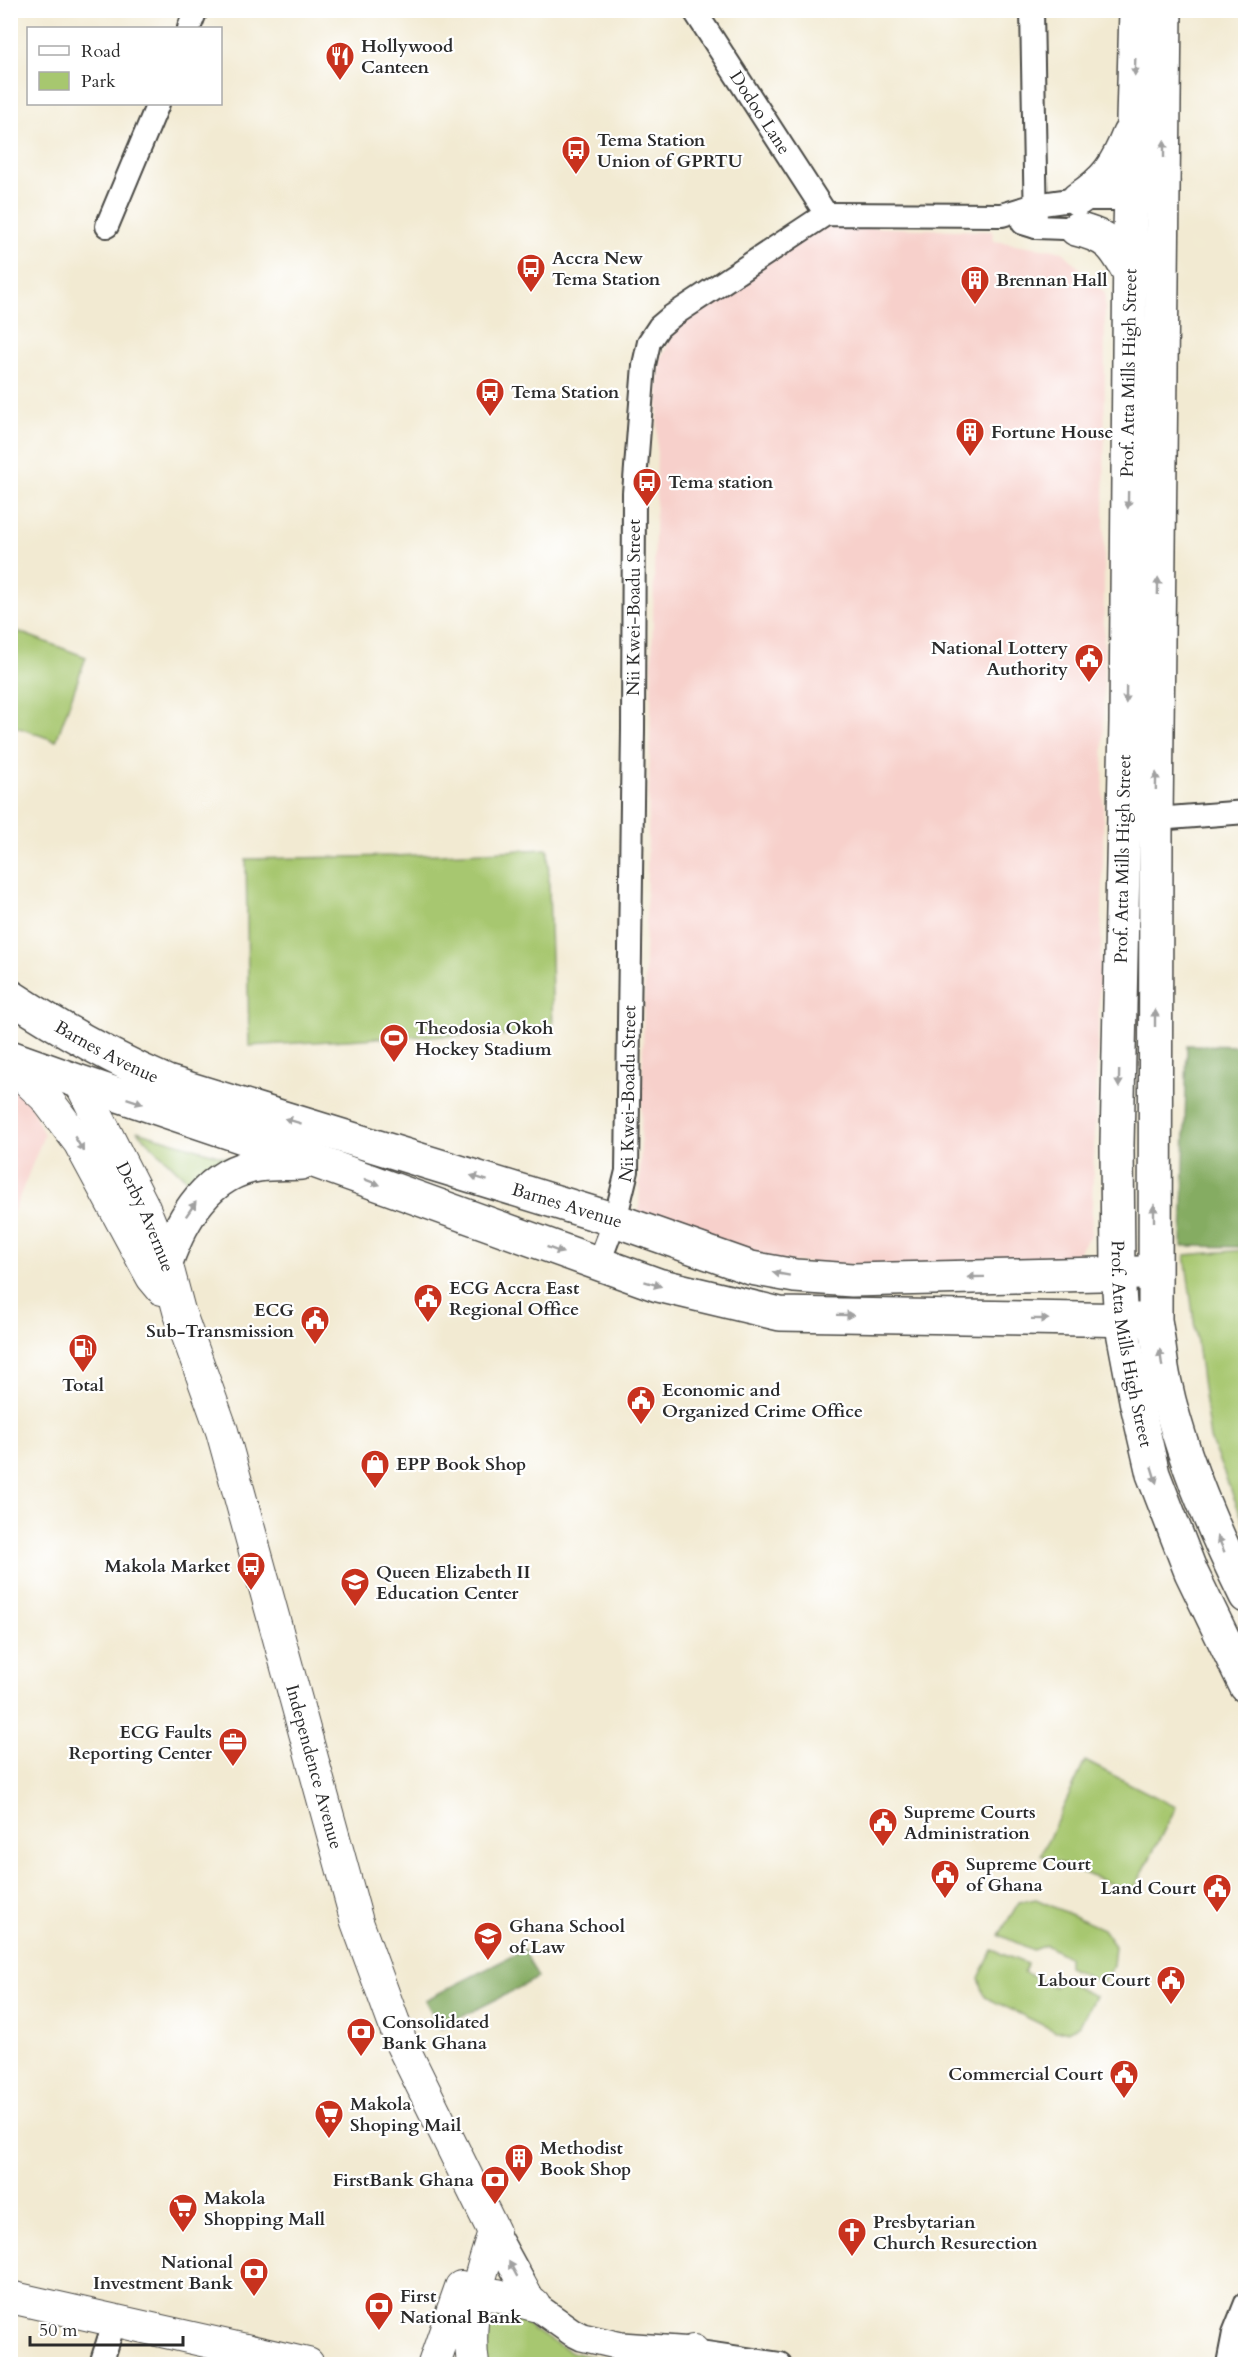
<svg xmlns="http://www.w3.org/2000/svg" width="1256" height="2375" font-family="Cardo,serif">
  <rect width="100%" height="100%" fill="#fff"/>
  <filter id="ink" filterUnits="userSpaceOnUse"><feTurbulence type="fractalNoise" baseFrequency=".0167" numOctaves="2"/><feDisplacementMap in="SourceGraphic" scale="12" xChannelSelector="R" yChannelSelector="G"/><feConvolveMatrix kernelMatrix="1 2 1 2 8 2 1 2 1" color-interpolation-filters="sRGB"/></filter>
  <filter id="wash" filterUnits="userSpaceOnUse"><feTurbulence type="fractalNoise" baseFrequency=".008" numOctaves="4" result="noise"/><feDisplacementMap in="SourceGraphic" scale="24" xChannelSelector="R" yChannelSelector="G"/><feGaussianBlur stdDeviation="1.35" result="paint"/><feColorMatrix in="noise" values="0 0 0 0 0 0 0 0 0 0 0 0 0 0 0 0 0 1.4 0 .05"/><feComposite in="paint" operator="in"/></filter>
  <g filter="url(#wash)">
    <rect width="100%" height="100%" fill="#f2ead2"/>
    <g fill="#f7d0cb">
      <path d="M821 226 992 231 994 241 1062 251 1105 293 1103 885 1091 1234 1074 1259 916 1268 772 1261 639 1218 659 363 679 321Z"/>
      <path d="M11 1084 22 1087 44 1135 11 1218Z"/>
    </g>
    <g fill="#a7c76f" stroke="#69794d" stroke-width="1.5">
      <path d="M11 629 86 657 56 741 11 725Z"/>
      <path d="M548 849 553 1034 395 1037 249 1046 246 859 395 856Z"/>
      <path d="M137 1131 235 1160 193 1186Z"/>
      <path d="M1245 1250H1246L1245 1525 1210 1439 1185 1255Z"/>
      <path d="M1085 1761 1176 1807 1132 1893 1041 1855Z"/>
      <path d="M1036 1899 1103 1929 1115 1946 1113 1965 1103 1983 1068 1967V1957L1046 1945 1033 1950 999 1935 1019 1902Z"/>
      <path d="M992 1950 1027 1964 1024 1972 1054 1987 1061 1980 1095 1996 1080 2025 1067 2031H1055L985 1997 979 1978Z"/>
      <path d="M488 2304 512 2312 533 2330 571 2352 597 2358 649 2364H484L489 2336 481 2326Z"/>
    </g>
    <g fill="#85ac62" stroke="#586c46" stroke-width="1.5">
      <path d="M1187 1045 1245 1046V1247L1182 1246Z"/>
      <path d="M524 1950 538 1978 440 2028 425 2000Z"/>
    </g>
  </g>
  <g filter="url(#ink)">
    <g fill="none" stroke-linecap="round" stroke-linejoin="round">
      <g stroke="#494844" stroke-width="26">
        <g id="minor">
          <path id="s1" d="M694 10 826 214"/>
          <path d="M1032 10 1036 227"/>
          <path d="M189 28 196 10"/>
          <path d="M1023 223 1036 227 1091 229"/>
          <path d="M107 226 158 104"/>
          <path d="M1156 819 1246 812"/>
          <path id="s2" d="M598 1265 615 1220 627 1171 633 729 634 493 644 365 649 342 659 327 672 316 826 214 1002 215 1035 205 1078 199H1144"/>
          <path d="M693 2351 780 2364"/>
          <path d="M101 2364 115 2320"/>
          <path d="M1228 2364 1234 2333 1246 2303"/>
        </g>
      </g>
      <g stroke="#494844" stroke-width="30">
        <path id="tertiary" d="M494 2232 534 2305 572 2332 582 2337 621 2346 693 2351"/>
      </g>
      <g stroke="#494844" stroke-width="34">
        <g id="secondary">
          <path d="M10 1064 45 1097 79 1142 152 1277 162 1289"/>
          <path id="s3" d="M80 1082 143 1206 166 1262 179 1311 222 1431 357 1922 402 2045 494 2232C480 2276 466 2318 473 2364"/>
          <path d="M475 2294 497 2295 534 2305"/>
          <path d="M10 2297 308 2364"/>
          <path d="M434 2364 461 2287"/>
          <path d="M692 2364 693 2351"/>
        </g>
      </g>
      <g stroke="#494844" stroke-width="36">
        <g id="primary">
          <path id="s4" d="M1136 10 1130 230 1126 722 1117 1145 1118 1274 1121 1321 1136 1400 1153 1474 1191 1572 1246 1686"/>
          <path d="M1165 10 1156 819 1155 1320C1159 1341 1160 1362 1165 1383 1180 1454 1214 1531 1246 1596"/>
          <path d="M1078 199C1107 180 1116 166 1129 134"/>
          <path d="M1076 229C1109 237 1114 245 1130 274"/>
          <path id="s5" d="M10 996C62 1030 111 1058 167 1082L615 1220 751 1268 795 1276 852 1280 1140 1273"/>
          <path d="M10 1057 80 1082 317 1162 658 1285 780 1314 1141 1320"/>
          <path d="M166 1262C182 1218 208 1172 259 1165 273 1163 287 1164 301 1163"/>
        </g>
      </g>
      <use href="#minor" stroke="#fff" stroke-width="22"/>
      <use href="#tertiary" stroke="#fff" stroke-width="27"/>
      <use href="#secondary" stroke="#fff" stroke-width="32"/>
      <use href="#primary" stroke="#fff" stroke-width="33"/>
    </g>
    <defs><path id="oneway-solid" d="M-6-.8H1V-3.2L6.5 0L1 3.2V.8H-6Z" transform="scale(1.5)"/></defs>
    <g fill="#a0a0a0">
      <use href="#oneway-solid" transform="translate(1135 67) rotate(92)"/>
      <use href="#oneway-solid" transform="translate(1164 149) rotate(-90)"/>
      <use href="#oneway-solid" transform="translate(1128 500) rotate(91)"/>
      <use href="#oneway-solid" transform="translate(1158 586) rotate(-89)"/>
      <use href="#oneway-solid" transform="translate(1126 695) rotate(91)"/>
      <use href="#oneway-solid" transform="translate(1156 781) rotate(-89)"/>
      <use href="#oneway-solid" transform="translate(1155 1018) rotate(-90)"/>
      <use href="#oneway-solid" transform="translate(1119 1079) rotate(91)"/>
      <use href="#oneway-solid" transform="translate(135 1101) rotate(19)"/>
      <use href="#oneway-solid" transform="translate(293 1121) rotate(-163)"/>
      <use href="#oneway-solid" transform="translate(79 1144) rotate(59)"/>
      <use href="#oneway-solid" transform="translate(479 1178) rotate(-163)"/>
      <use href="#oneway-solid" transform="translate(372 1182) rotate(20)"/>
      <use href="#oneway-solid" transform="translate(191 1209) rotate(-55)"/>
      <use href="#oneway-solid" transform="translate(1154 1213) rotate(-90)"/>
      <use href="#oneway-solid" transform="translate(555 1250) rotate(20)"/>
      <use href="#oneway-solid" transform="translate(781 1274) rotate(-170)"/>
      <use href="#oneway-solid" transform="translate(976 1277) rotate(179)"/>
      <use href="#oneway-solid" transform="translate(653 1284) rotate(17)"/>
      <use href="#oneway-solid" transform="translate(845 1315) rotate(1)"/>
      <use href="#oneway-solid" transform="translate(1040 1319) rotate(1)"/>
      <use href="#oneway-solid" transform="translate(1161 1358) rotate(-98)"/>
      <use href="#oneway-solid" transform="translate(1154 1475) rotate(73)"/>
      <use href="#oneway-solid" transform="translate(1221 1544) rotate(-113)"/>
      <use href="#oneway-solid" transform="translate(513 2269) rotate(-119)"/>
    </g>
  </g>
  <defs>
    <g id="restaurant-pin" transform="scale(1.5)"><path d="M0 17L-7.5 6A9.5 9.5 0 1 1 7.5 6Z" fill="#c8321e" stroke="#fff"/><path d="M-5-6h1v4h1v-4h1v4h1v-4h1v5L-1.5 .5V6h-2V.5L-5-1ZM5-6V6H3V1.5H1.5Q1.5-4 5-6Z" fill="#fff"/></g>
    <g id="bus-pin" transform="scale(1.5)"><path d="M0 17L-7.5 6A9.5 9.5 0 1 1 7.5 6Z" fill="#c8321e" stroke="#fff"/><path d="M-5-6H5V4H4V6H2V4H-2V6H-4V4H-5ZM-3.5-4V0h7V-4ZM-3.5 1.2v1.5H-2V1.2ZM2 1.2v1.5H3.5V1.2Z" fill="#fff"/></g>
    <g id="building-pin" transform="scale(1.5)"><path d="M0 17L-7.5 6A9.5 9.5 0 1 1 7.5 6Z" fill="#c8321e" stroke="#fff"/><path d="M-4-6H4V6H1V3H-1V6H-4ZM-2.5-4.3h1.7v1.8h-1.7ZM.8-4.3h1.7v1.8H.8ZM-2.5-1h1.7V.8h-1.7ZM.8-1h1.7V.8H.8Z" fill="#fff"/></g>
    <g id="civic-pin" transform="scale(1.5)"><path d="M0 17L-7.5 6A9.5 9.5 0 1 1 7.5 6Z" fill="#c8321e" stroke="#fff"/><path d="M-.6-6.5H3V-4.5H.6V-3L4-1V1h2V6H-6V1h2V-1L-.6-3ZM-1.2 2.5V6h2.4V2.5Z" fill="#fff"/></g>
    <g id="stadium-pin" transform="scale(1.5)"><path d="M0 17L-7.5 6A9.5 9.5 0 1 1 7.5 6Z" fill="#c8321e" stroke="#fff"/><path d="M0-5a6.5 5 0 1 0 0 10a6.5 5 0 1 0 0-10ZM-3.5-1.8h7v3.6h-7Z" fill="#fff"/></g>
    <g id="fuel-pin" transform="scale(1.5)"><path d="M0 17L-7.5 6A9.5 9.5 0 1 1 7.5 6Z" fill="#c8321e" stroke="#fff"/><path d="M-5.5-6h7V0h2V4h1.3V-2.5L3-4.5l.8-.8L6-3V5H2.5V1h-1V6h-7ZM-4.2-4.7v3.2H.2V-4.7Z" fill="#fff"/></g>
    <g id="shop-pin" transform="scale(1.5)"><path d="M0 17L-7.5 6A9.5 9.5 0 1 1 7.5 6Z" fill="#c8321e" stroke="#fff"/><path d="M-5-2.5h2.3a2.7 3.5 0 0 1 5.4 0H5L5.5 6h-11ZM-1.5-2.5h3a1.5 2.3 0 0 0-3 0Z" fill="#fff"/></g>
    <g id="school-pin" transform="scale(1.5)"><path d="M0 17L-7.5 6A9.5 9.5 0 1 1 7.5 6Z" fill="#c8321e" stroke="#fff"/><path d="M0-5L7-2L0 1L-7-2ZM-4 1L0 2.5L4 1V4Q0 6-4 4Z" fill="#fff"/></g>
    <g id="office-pin" transform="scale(1.5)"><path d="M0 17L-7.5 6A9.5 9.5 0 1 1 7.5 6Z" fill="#c8321e" stroke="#fff"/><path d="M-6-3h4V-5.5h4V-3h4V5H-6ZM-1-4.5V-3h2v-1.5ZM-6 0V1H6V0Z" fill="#fff"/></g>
    <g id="bank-pin" transform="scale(1.5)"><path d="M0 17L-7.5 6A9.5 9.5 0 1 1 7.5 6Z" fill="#c8321e" stroke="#fff"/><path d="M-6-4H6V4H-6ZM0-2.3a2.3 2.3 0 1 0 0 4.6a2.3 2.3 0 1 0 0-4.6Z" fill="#fff"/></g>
    <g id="supermarket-pin" transform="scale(1.5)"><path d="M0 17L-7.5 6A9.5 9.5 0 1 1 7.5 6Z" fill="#c8321e" stroke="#fff"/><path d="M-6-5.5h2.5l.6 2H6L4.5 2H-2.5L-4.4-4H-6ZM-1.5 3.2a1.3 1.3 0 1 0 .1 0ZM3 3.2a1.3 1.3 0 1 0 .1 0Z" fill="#fff"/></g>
    <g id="church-pin" transform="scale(1.5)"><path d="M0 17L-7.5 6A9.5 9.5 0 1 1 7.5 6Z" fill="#c8321e" stroke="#fff"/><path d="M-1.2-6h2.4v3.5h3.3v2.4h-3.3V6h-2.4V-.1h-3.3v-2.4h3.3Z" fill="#fff"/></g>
  </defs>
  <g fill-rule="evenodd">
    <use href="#restaurant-pin" x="340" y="56"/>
    <use href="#bus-pin" x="576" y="150"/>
    <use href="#bus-pin" x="531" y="268"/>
    <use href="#building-pin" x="975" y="280"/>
    <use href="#bus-pin" x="490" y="392"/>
    <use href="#building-pin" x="970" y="432"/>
    <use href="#bus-pin" x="647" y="482"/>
    <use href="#civic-pin" x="1089" y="658"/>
    <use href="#stadium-pin" x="394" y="1038"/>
    <use href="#civic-pin" x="428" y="1298"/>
    <use href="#civic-pin" x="315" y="1320"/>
    <use href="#fuel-pin" x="83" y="1348"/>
    <use href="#civic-pin" x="641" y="1400"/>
    <use href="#shop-pin" x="375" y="1464"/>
    <use href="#bus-pin" x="251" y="1566"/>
    <use href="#school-pin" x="355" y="1582"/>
    <use href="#office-pin" x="233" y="1742"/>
    <use href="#civic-pin" x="883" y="1822"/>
    <use href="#civic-pin" x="945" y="1874"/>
    <use href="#civic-pin" x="1217" y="1888"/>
    <use href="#school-pin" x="488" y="1936"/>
    <use href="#civic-pin" x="1171" y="1980"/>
    <use href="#bank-pin" x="361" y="2032"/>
    <use href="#civic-pin" x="1124" y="2074"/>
    <use href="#supermarket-pin" x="329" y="2114"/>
    <use href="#building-pin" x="519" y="2158"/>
    <use href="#bank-pin" x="495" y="2180"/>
    <use href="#supermarket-pin" x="183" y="2208"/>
    <use href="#church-pin" x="852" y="2232"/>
    <use href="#bank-pin" x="254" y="2272"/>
    <use href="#bank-pin" x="379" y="2306"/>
  </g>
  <g text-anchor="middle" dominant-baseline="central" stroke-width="4.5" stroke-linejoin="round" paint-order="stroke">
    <g font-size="18" font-weight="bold" fill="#2b2b2b" stroke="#fff" text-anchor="start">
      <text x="361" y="46">Hollywood<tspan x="361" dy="21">Canteen</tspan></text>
      <text x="597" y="140">Tema Station<tspan x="597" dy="21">Union of GPRTU</tspan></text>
      <text x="552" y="258">Accra New<tspan x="552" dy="21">Tema Station</tspan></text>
      <text x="996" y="280">Brennan Hall</text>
      <text x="511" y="392">Tema Station</text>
      <text x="991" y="432">Fortune House</text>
      <text x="668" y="482">Tema station</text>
      <text x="1068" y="648" text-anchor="end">National Lottery<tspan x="1068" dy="21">Authority</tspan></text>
      <text x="415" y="1028">Theodosia Okoh<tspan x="415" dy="21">Hockey Stadium</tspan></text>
      <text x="449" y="1288">ECG Accra East<tspan x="449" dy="21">Regional Office</tspan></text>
      <text x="294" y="1310" text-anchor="end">ECG<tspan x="294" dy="21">Sub-Transmission</tspan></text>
      <text x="83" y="1385" text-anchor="middle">Total</text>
      <text x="662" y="1390">Economic and<tspan x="662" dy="21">Organized Crime Office</tspan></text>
      <text x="396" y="1464">EPP Book Shop</text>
      <text x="230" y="1566" text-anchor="end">Makola Market</text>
      <text x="376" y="1572">Queen Elizabeth II<tspan x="376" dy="21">Education Center</tspan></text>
      <text x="212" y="1732" text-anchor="end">ECG Faults<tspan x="212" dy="21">Reporting Center</tspan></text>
      <text x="904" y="1812">Supreme Courts<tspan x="904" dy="21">Administration</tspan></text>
      <text x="966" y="1864">Supreme Court<tspan x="966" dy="21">of Ghana</tspan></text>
      <text x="1196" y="1888" text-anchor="end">Land Court</text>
      <text x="509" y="1926">Ghana School<tspan x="509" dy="21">of Law</tspan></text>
      <text x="1150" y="1980" text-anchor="end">Labour Court</text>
      <text x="382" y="2022">Consolidated<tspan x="382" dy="21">Bank Ghana</tspan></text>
      <text x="1103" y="2074" text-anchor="end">Commercial Court</text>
      <text x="350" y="2104">Makola<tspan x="350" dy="21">Shoping Mail</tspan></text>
      <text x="540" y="2148">Methodist<tspan x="540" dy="21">Book Shop</tspan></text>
      <text x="474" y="2180" text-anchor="end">FirstBank Ghana</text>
      <text x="204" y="2198">Makola<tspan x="204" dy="21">Shopping Mall</tspan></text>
      <text x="873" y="2222">Presbytarian<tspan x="873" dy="21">Church Resurection</tspan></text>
      <text x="233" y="2262" text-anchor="end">National<tspan x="233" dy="21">Investment Bank</tspan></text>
      <text x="400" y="2296">First<tspan x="400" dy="21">National Bank</tspan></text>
    </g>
    <g font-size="18" fill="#2b2b2b" stroke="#fff">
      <text stroke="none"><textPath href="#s1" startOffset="122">Dodoo Lane</textPath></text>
      <text transform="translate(1129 373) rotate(-89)">Prof. Atta Mills High Street</text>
      <text stroke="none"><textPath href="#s2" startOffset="662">Nii Kwei-Boadu Street</textPath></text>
      <text transform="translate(1123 859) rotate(-89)">Prof. Atta Mills High Street</text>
      <text stroke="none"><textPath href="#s5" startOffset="112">Barnes Avenue</textPath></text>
      <text stroke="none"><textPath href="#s2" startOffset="176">Nii Kwei-Boadu Street</textPath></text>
      <text stroke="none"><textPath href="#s5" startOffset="598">Barnes Avenue</textPath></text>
      <text stroke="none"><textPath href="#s3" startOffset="150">Derby Avernue</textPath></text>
      <text stroke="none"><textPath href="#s4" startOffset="1335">Prof. Atta Mills High Street</textPath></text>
      <text stroke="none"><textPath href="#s3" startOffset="726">Independence Avenue</textPath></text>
    </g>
  </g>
  <rect width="1256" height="2375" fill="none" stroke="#fff" stroke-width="36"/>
  <rect x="27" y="27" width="195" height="78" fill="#ffffff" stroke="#aaaaaa" stroke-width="1.5"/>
  <rect x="39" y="46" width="30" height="9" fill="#ffffff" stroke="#aaaaaa" stroke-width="1.5"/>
  <text x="81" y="57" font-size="18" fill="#2b2b2b">Road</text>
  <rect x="39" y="72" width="30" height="18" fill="#a7c76f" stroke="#aaaaaa" stroke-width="1.5"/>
  <text x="81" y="87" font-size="18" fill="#2b2b2b">Park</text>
  <path d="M30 2336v9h153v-9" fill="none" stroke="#2b2b2b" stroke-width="3"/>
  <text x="39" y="2336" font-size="18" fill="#2b2b2b" stroke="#ffffff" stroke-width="4.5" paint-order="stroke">50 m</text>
</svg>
